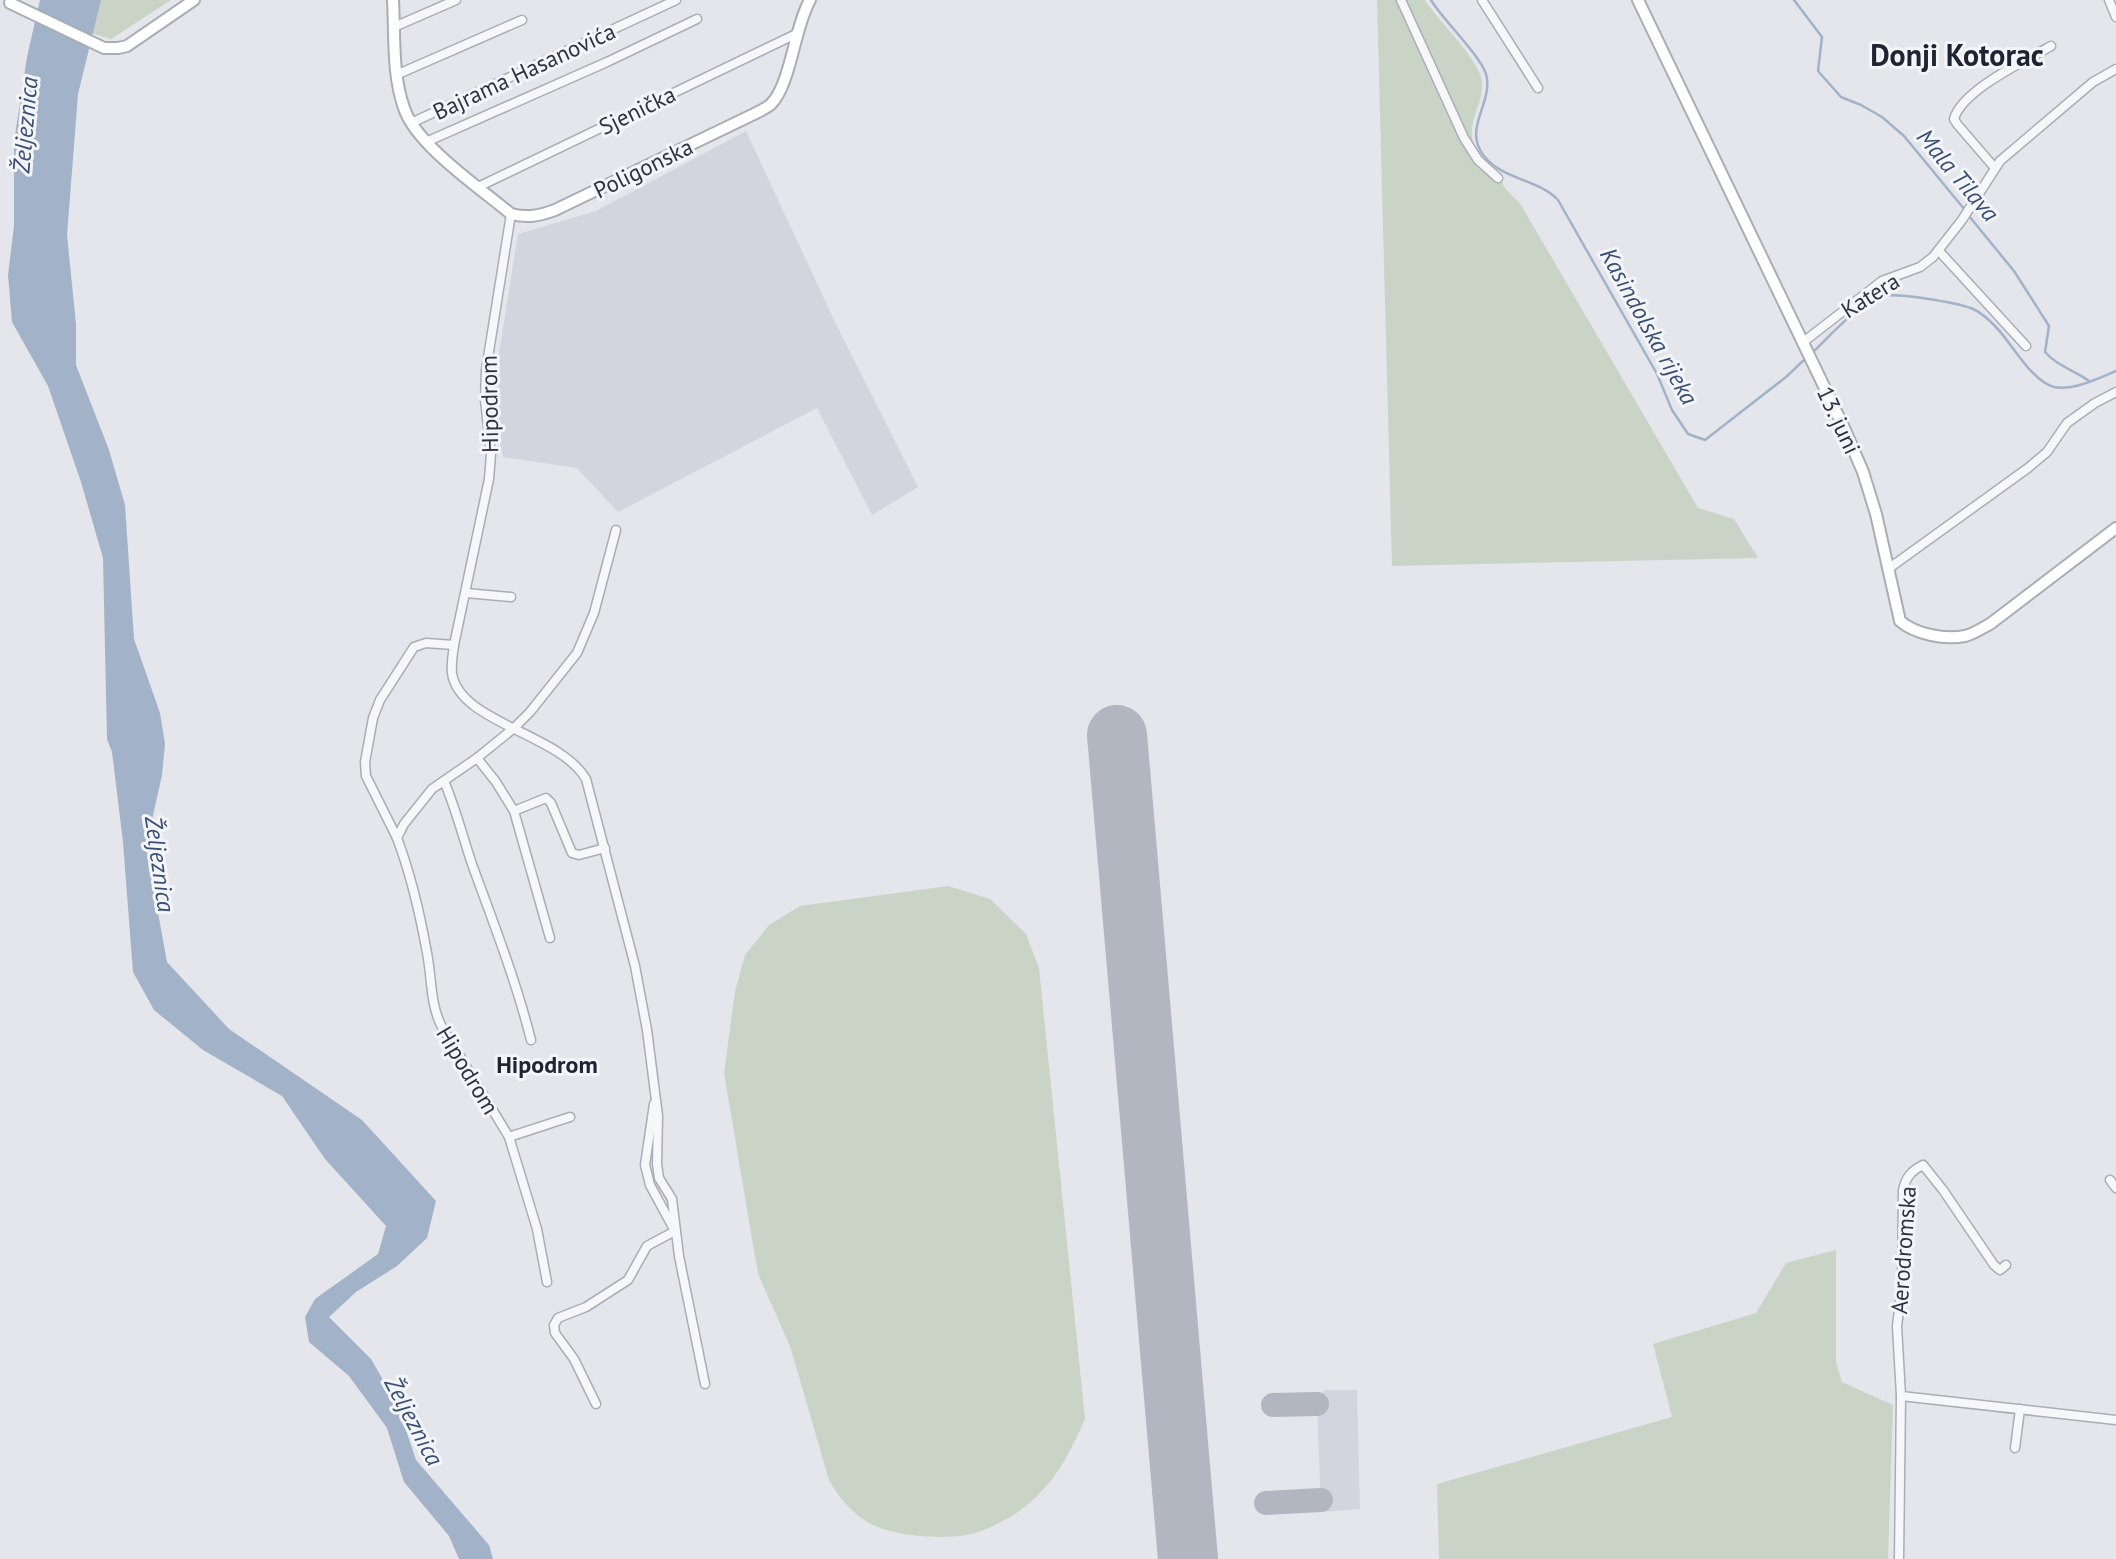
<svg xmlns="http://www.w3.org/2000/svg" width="2116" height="1559" font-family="'PT Sans',sans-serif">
  <rect width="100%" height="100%" fill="#e4e6eb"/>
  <g fill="#d2d5dd">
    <path d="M746 131 835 322 918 487 872 515 817 408 618 512 577 468 503 457 491 403 518 234 596 211Z"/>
    <path d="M1325 1390H1357L1360 1509 1321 1512 1317 1399Z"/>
  </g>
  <g fill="#c9d4c6">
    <path d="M101 0H171L111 39 91 33Z"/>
    <path d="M1377 0H1425C1440 23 1470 50 1480 74 1489 98 1466 119 1473 142 1479 161 1493 163 1501 175 1503 178 1502 182 1503 185 1507 192 1516 198 1521 205L1698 508 1734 519 1758 558 1392 566Z"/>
    <path d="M948 886 990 899 1026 934 1039 968 1085 1419C1072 1448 1060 1474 1037 1496 1021 1512 999 1525 978 1532 953 1541 897 1537 873 1525 853 1515 839 1498 829 1480L790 1346 758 1274 724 1073 735 992 745 955 769 925 800 906Z"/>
    <path d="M1836 1250V1362L1842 1382 1893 1405 1888 1559H1439L1437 1484 1672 1417 1653 1344 1756 1313 1786 1263Z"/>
  </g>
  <path fill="#a2b2c8" d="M40 0H101L78 94 67 235 76 324V365L109 450 125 505 134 639 160 713 165 744 162 775 146 847 167 962 229 1029 362 1120 436 1201 427 1238 397 1266 356 1292 329 1317 371 1359 398 1406 416 1460 489 1545 493 1559H459L449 1536 404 1482 387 1428 349 1376 309 1342 305 1317 315 1299 378 1254 386 1226 325 1159 282 1096 203 1050 154 1010 133 972 123 842 112 752 107 739 103 558 81 482 48 386 12 322 8 275 14 226V142L27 57Z"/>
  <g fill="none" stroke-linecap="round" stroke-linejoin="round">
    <g stroke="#a2b2c8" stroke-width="2.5">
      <path d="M1431 0C1443 20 1480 55 1486 74 1494 103 1462 128 1484 156 1503 180 1538 179 1558 200L1657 374 1672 410 1688 434 1705 440 1786 377 1805 359"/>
      <path d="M1794 0 1822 37 1818 71 1841 97 1861 105 1882 117 1904 136 1965 210"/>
      <path d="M1969 216 2014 271 2049 326 2045 352C2057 366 2074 370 2089 381"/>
      <path d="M1813 352C1831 335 1856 306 1879 297 1892 291 1959 303 1973 309 1981 312 1989 320 1995 326 2011 342 2031 381 2054 387 2073 391 2099 378 2116 371"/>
    </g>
    <g stroke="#b1b6c0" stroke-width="24">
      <path d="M1273 1405 1317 1404"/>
      <path d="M1266 1503 1321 1500"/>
    </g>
    <path stroke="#b1b6c0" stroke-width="60" d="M1117 735 1188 1559"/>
    <g stroke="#a9adb5" stroke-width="11">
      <g id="street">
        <path d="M1401 0 1464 138 1478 160 1498 178"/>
        <path d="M1482 0 1538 88"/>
        <path d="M2109 0 2116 17"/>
        <path d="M394 27 456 0"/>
        <path d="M396 75 522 20"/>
        <path d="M411 123 676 0"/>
        <path d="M426 142 607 62 697 19"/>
        <path d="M1994 167 1957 124 1954 119C1962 90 2025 61 2051 46"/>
        <path d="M478 187 796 34"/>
        <path d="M511 214 486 370 485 400 491 454 489 479 454 645C453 654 451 663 452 673 459 723 559 733 586 779L635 966 647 1030 658 1116 657 1164 659 1178 672 1199 679 1256 705 1384"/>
        <path d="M1939 251 2026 346"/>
        <path d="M1802 343 1882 281 1920 267 1933 257 1962 220 2000 161 2093 82 2116 69"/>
        <path d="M1888 569 2028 468 2047 452 2067 423 2095 403 2116 392"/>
        <path d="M466 593 511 597"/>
        <path d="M477 758 496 782 514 811 550 938"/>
        <path d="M444 781C456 809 463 838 473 867 494 924 516 981 531 1040"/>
        <path d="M514 811 546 798 551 803 572 853 579 855 605 848"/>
        <path d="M397 838 366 776 365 762 373 718 380 700 414 647 426 643 454 645"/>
        <path d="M509 1137 570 1117"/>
        <path d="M2110 1180 2116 1188"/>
        <path d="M547 1282 537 1229 509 1137 442 1027C430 1005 432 978 427 953 420 914 411 875 397 838L404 824 432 789 477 758 514 728 530 712 577 653 594 613 616 530"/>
        <path d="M1901 1396 2116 1420"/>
        <path d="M596 1404 574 1359 555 1333 554 1325 558 1318 586 1307 628 1280 647 1246 675 1231 650 1185 645 1165 654 1104"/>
        <path d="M2015 1448 2020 1409"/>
        <path d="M1899 1559 1901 1396 1897 1326 1902 1286 1903 1190C1906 1177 1911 1171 1923 1165L1943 1190 1994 1265 2000 1270 2006 1265"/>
      </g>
    </g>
    <g stroke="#a9adb5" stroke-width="14">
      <g id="secondary">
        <path d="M11 0 10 3 104 48H118L127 46 194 0"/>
        <path d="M393 0C395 36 392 74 404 108 416 145 480 188 511 214 528 218 539 216 555 210L752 115C758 112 767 108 771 104 791 84 794 28 810 0"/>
        <path d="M1638 0 1845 430 1863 472 1876 514 1900 621C1915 634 1944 640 1965 636 1974 634 1982 628 1990 624L2116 528"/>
      </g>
    </g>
    <use href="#street" stroke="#f7f7f9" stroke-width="8"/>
    <use href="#secondary" stroke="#fff" stroke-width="10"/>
  </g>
  <g text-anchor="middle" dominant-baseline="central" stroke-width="6" stroke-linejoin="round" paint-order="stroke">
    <g font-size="23" fill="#2d3342" stroke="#f4f5f8">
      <text transform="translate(524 71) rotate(-25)">Bajrama Hasanovića</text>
      <text transform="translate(637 110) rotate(-26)">Sjenička</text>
      <text transform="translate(643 168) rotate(-26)">Poligonska</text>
      <text transform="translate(1870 295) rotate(-32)">Katera</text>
      <text transform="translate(489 404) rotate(-91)">Hipodrom</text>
      <text transform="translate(1839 420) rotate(65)">13. juni</text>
      <text transform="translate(468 1070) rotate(59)">Hipodrom</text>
      <text transform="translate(1903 1250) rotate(-86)">Aerodromska</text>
    </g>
    <g font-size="24" font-style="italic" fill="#395074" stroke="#f4f5f8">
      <text transform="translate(25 125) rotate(-85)">Željeznica</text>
      <text transform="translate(1958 175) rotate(50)">Mala Tilava</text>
      <text transform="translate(1649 326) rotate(61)">Kasindolska rijeka</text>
      <text transform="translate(160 864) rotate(82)">Željeznica</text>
      <text transform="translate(414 1421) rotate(62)">Željeznica</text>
    </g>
    <g font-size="24" font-weight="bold" fill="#1f2433" stroke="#f4f5f8">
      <text x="547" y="1064">Hipodrom</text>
    </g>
    <g font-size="30" font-weight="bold" fill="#1f2433" stroke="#f4f5f8">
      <text x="1957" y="54">Donji Kotorac</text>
    </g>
  </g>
</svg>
